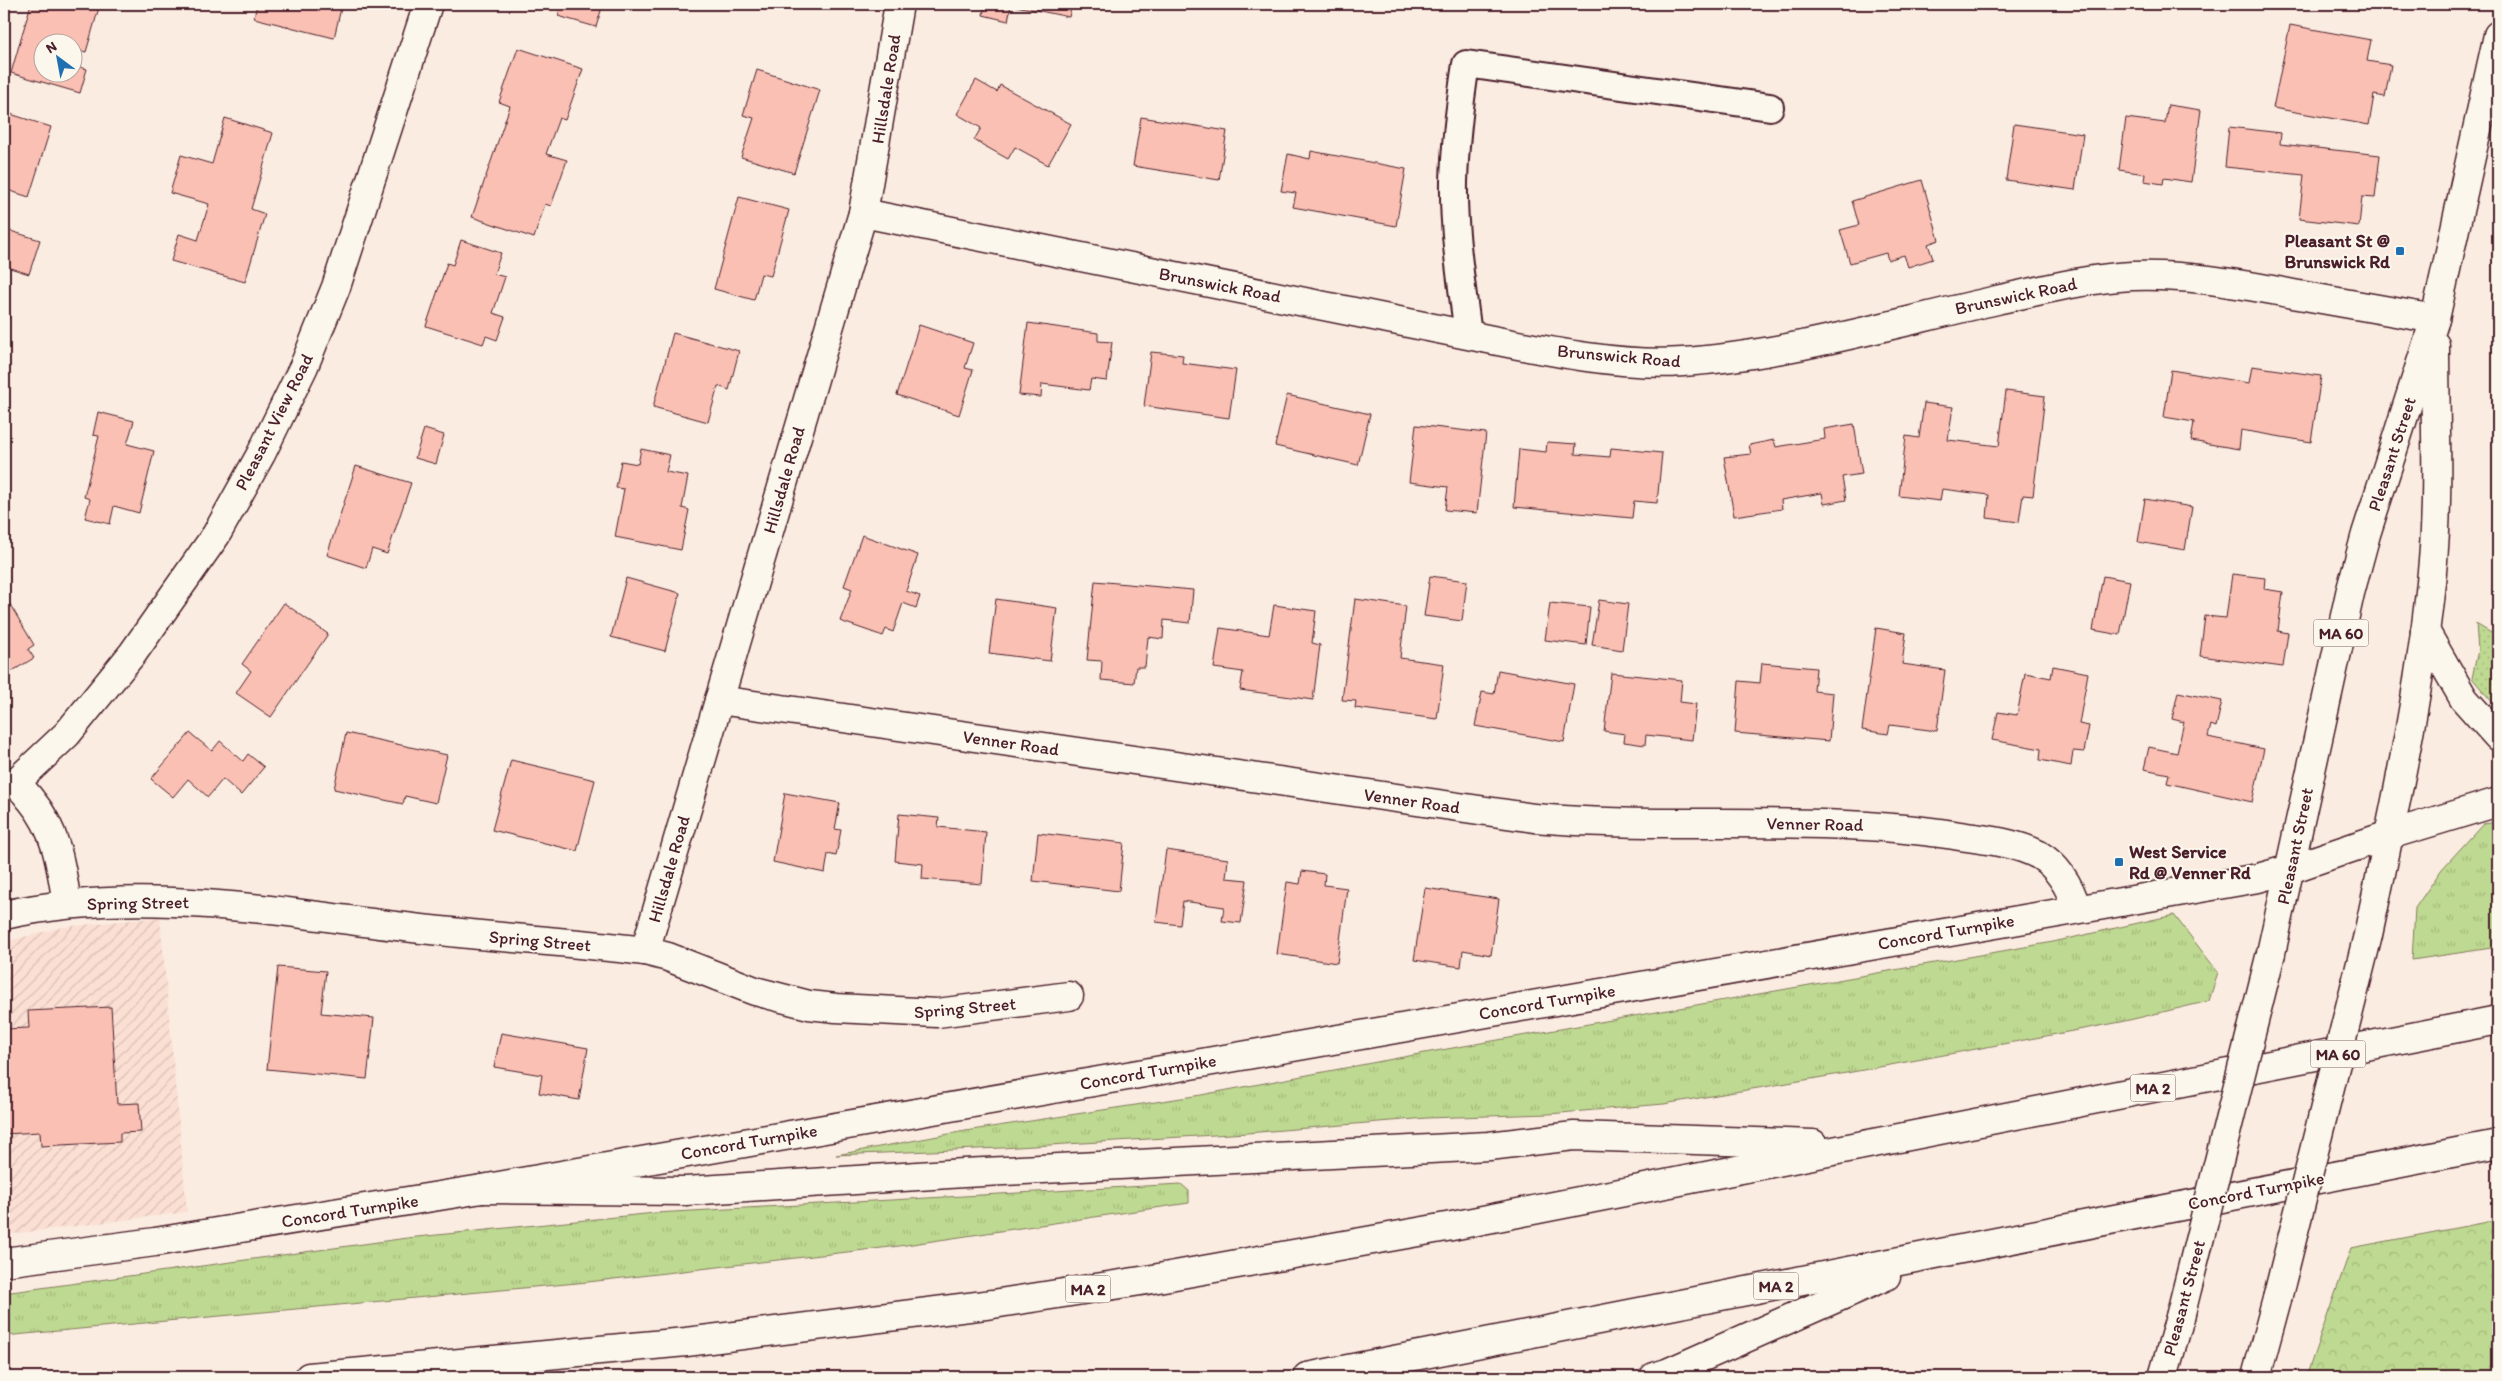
<svg xmlns="http://www.w3.org/2000/svg" width="2502" height="1381" font-family="Itim,sans-serif">
  <defs>
    <pattern id="industrial-furrows" width="10" height="10" patternUnits="userSpaceOnUse" patternTransform="scale(1.25)"><rect width="10" height="10" fill="#fbdfd3"/><path d="M-1 1l2-2M0 10L10 0M9 11l2-2" fill="none" stroke="#d9bfb5"/></pattern>
    <pattern id="grass-tufts" width="24" height="20" patternUnits="userSpaceOnUse" patternTransform="scale(1.25)"><rect width="24" height="20" fill="#bed991"/><path d="M3 7l-1-3M5 7V3M7 7l1-3M15 17l-1-3M17 17v-4M19 17l1-3" fill="none" stroke="#a5ba7d"/></pattern>
    <pattern id="forest-crowns" width="20" height="18" patternUnits="userSpaceOnUse" patternTransform="scale(1.25)"><rect width="20" height="18" fill="#bed991"/><path d="M2 6a3 3 0 1 1 6 0M12 15a3 3 0 1 1 6 0" fill="none" stroke="#a5ba7d"/></pattern>
    <pattern id="park-dots" width="8" height="8" patternUnits="userSpaceOnUse" patternTransform="scale(1.25)"><rect width="8" height="8" fill="#bed991"/><path d="M2 2h.1M6 6h.1" fill="none" stroke="#a5ba7d" stroke-width="1.8" stroke-linecap="round"/></pattern>
  </defs>
  <rect width="100%" height="100%" fill="#fbece1"/>
  <filter id="ink" filterUnits="userSpaceOnUse"><feTurbulence type="fractalNoise" baseFrequency=".02" numOctaves="2"/><feDisplacementMap in="SourceGraphic" scale="10" xChannelSelector="R" yChannelSelector="G"/><feConvolveMatrix kernelMatrix="1 2 1 2 8 2 1 2 1" color-interpolation-filters="sRGB"/></filter>
  <g filter="url(#ink)">
    <path fill="url(#industrial-furrows)" d="M160 917 187 1212 4 1235V942L63 927Z"/>
    <g fill="url(#grass-tufts)" stroke="#847c5e">
      <path d="M2498 822V947L2412 960 2415 908 2442 869 2483 824Z"/>
      <path d="M2174 915 2218 972 2209 1001 2121 1022 1858 1071 1664 1104 1549 1114 1427 1118 1247 1133 1001 1148 836 1155 965 1131 1201 1095 1430 1052 2053 942Z"/>
      <path d="M1181 1184 1189 1191V1203L899 1246 588 1282 4 1336V1293L407 1238 655 1213Z"/>
    </g>
    <path fill="url(#forest-crowns)" stroke="#847c5e" d="M2498 1220V1377H2306L2351 1248Z"/>
    <path fill="url(#park-dots)" stroke="#847c5e" d="M2476 624 2498 637V709L2472 678 2478 650Z"/>
    <g fill="#fac0b3" stroke="#4a1f2b">
      <path d="M31 4H100L86 52 73 49 72 52V42H42V72H72V65L87 69 80 93 11 73Z"/>
      <path d="M257 4H342L334 38 254 18Z"/>
      <path d="M556 4H603L596 27 558 16 561 5Z"/>
      <path d="M985 4H1072L1069 17 1011 5 1008 21 983 15Z"/>
      <path d="M2290 25 2371 40 2367 61 2391 65 2385 97 2374 95 2369 125 2273 108Z"/>
      <path d="M518 48 583 69 565 120 559 118 546 154 567 160 551 206 545 204 534 238 472 217 510 106 499 102Z"/>
      <path d="M757 70 820 90 794 173 741 157 754 118 743 115Z"/>
      <path d="M976 80 997 92 1000 85 1071 124 1048 165 1015 147 1008 159 974 140 981 128 957 114Z"/>
      <path d="M2168 105 2201 110 2191 182 2164 178 2163 184 2144 181 2145 174 2119 170 2126 118 2165 123Z"/>
      <path d="M4 112 51 127 29 197 4 189Z"/>
      <path d="M1141 117 1227 131 1219 180 1133 166Z"/>
      <path d="M225 118 273 133 251 209 265 214 245 282 171 261 179 234 198 240 209 204 170 193 181 155 212 164Z"/>
      <path d="M2014 124 2083 134 2075 190 2006 180Z"/>
      <path d="M2229 127 2281 133 2280 144 2380 155 2375 198 2362 197 2359 226 2299 219 2304 175 2225 167Z"/>
      <path d="M1311 151 1406 169 1396 226 1293 207 1296 193 1281 191 1288 154 1310 159Z"/>
      <path d="M1922 180 1939 240 1928 244 1933 259 1908 267 1904 255 1888 260 1886 253 1850 263 1840 230 1859 225 1852 201Z"/>
      <path d="M739 197 789 210 771 276 761 274 754 300 714 289Z"/>
      <path d="M4 229 40 240 29 274 7 267 4 279Z"/>
      <path d="M461 240 501 253 494 274 505 277 493 313 505 317 497 340 486 336 483 344 426 326 447 263 453 265Z"/>
      <path d="M4 313 10 315 4 332Z"/>
      <path d="M1028 323 1098 333V341L1112 342 1107 381 1091 379 1089 390 1042 384 1041 397 1019 395Z"/>
      <path d="M919 325 973 343 965 368 973 370 959 415 897 395Z"/>
      <path d="M673 333 739 351 729 390 718 386 708 422 653 407Z"/>
      <path d="M1151 352 1183 355 1182 363 1236 370 1229 418 1144 406Z"/>
      <path d="M2252 366 2321 376 2311 442 2241 430 2239 449 2191 441 2194 422 2164 417 2171 370 2249 383Z"/>
      <path d="M2006 391 2045 396 2033 496 2023 495 2019 522 1987 518 1989 495 1942 489 1940 501 1899 496 1906 436 1919 438 1924 403 1953 407 1948 440 1999 446Z"/>
      <path d="M1287 395 1370 414 1358 465 1275 446Z"/>
      <path d="M98 412 134 421 127 444 154 451 139 513 114 506 110 524 85 518 90 499 84 497 99 436 93 435Z"/>
      <path d="M1854 424 1862 474 1842 477 1846 500 1824 504 1822 493 1781 500 1782 509 1734 516 1724 457 1751 454 1749 445 1774 440 1776 447 1825 439 1824 429Z"/>
      <path d="M1416 425 1486 433 1477 513 1445 510 1448 487 1409 482Z"/>
      <path d="M424 429 444 435 436 464 415 458Z"/>
      <path d="M1547 442 1576 444 1575 454 1610 457 1611 448 1662 453 1657 503 1634 501 1632 518 1514 507 1519 449 1546 452Z"/>
      <path d="M641 449 670 455 666 472 688 476 682 508 689 510 681 550 615 537 624 489 616 488 621 461 638 464Z"/>
      <path d="M356 466 411 483 387 554 372 549 366 568 327 555Z"/>
      <path d="M2145 499 2192 507 2185 550 2138 542Z"/>
      <path d="M862 535 918 555 906 591 920 596 916 608 903 603 893 632 886 629 883 636 840 621 852 589 844 586Z"/>
      <path d="M2232 574 2265 578 2264 589 2283 592 2278 631 2288 633 2283 667 2200 656 2205 616 2226 618Z"/>
      <path d="M1430 576 1467 581 1462 621 1424 616Z"/>
      <path d="M2103 576 2130 581 2120 635 2093 630Z"/>
      <path d="M626 578 680 593 665 651 611 637Z"/>
      <path d="M1095 581 1193 590 1190 623 1164 620 1163 639 1148 637 1145 667H1136L1134 683 1101 680 1102 661 1087 660Z"/>
      <path d="M996 599 1057 608 1050 661 989 653Z"/>
      <path d="M1355 599 1406 606 1400 658 1444 664 1437 719 1355 708 1356 701 1342 700Z"/>
      <path d="M1599 600 1628 604 1622 650 1592 645Z"/>
      <path d="M8 601 34 645 28 649 34 658 4 676V604Z"/>
      <path d="M284 603 328 634 271 717 236 693 251 671 242 664Z"/>
      <path d="M1550 603 1590 607 1586 645 1545 640Z"/>
      <path d="M1274 605 1316 611 1312 643 1320 645 1313 700 1240 690 1243 672 1214 668 1220 628 1269 635Z"/>
      <path d="M1876 628 1906 633 1902 664 1945 670 1937 731 1890 725 1888 734 1862 730Z"/>
      <path d="M1762 663 1816 668 1814 691 1833 693 1829 741 1735 733 1739 681 1760 683Z"/>
      <path d="M2053 666 2088 673 2079 724 2089 726 2084 752 2073 751 2071 766 2040 760 2041 749 1992 740 1998 712 2017 715 2025 673 2051 678Z"/>
      <path d="M1498 670 1574 684 1564 742 1475 726 1482 692 1494 694Z"/>
      <path d="M1611 673 1682 680 1680 702 1696 704 1692 740 1646 735 1645 745 1624 742 1625 734 1604 731Z"/>
      <path d="M2178 692 2222 701 2216 727 2211 725 2208 737 2264 749 2252 802 2167 783 2169 774 2144 769 2149 747 2177 753 2184 722 2172 719Z"/>
      <path d="M190 733 212 751 220 741 243 761 248 754 264 767 241 795 223 779 208 797 188 779 173 797 151 779Z"/>
      <path d="M346 733 447 755 436 803 405 796 403 804 334 789Z"/>
      <path d="M511 760 595 780 577 851 492 830Z"/>
      <path d="M785 793 840 803 835 829 841 830 836 856 828 854 825 873 773 862Z"/>
      <path d="M899 814 939 818 938 827 986 832 982 884 922 879 923 864 895 861Z"/>
      <path d="M1038 833 1124 843 1119 891 1033 881Z"/>
      <path d="M1166 850 1228 859 1226 878 1247 880 1241 923 1222 921 1224 907 1183 901 1180 925 1156 922Z"/>
      <path d="M1302 871 1325 874 1324 885 1347 888 1337 963 1277 954 1287 882 1300 884Z"/>
      <path d="M1425 888 1499 899 1491 955 1463 950 1461 967 1414 960Z"/>
      <path d="M278 967 326 971 321 1013 374 1018 367 1079 267 1069Z"/>
      <path d="M111 1007 117 1104 139 1103 141 1132 120 1133V1142L41 1146 40 1132 4 1134V1029L29 1028 28 1011Z"/>
      <path d="M501 1033 588 1048 579 1100 539 1093 542 1075 494 1067Z"/>
    </g>
    <g fill="none" stroke-linecap="round" stroke-linejoin="round">
      <g stroke="#4a1f2b" stroke-width="30">
        <path id="service" d="M1468 335C1462 285 1453 233 1454 182 1455 143 1460 103 1466 64L1770 107"/>
      </g>
      <g stroke="#4a1f2b" stroke-width="31">
        <g id="minor">
          <path d="M863 213 1468 335C1533 348 1617 367 1683 362 1786 355 1895 323 1997 300 2037 291 2077 281 2118 277 2178 272 2240 284 2299 295 2344 303 2390 311 2435 319"/>
          <path d="M719 700 1534 818C1674 830 1815 814 1954 835 1982 840 2013 841 2039 855 2059 867 2070 887 2077 909"/>
          <path d="M4 782C19 783 22 789 31 800 57 831 61 866 67 904"/>
          <path d="M15 783 67 734 133 653 216 535 261 454 304 366 336 287 428 4"/>
          <path d="M4 915C140 885 269 911 405 927 485 937 565 941 645 951L668 957 755 991 809 1005 836 1008 937 1013 1069 996"/>
          <path d="M645 951 863 213 899 4"/>
        </g>
      </g>
      <g stroke="#4a1f2b" stroke-width="31">
        <path id="secondary" d="M4 1262 155 1242 482 1189 2258 878 2290 869"/>
      </g>
      <g stroke="#4a1f2b" stroke-width="31">
        <g id="primary">
          <path d="M2290 869 2389 835"/>
          <path d="M2368 935C2394 811 2422 687 2433 561 2439 490 2435 417 2435 345"/>
          <path d="M2271 953 2350 593 2366 534 2435 319 2498 35"/>
          <path d="M2163 1377 2180 1317"/>
          <path d="M2256 1377 2277 1299"/>
        </g>
      </g>
      <g stroke="#4a1f2b" stroke-width="31">
        <g id="motorway">
          <path d="M2425 631 2464 699 2498 737"/>
          <path d="M2389 835 2498 802"/>
          <path d="M482 1189 686 1191 964 1173 1489 1146 1574 1136 1813 1144"/>
          <path d="M309 1377 686 1342 993 1304 1147 1280 1452 1226 2498 1020"/>
          <path d="M1307 1377 2498 1144"/>
          <path d="M1654 1377 1667 1373 1886 1276"/>
        </g>
      </g>
      <use href="#service" stroke="#fbf7ec" stroke-width="26"/>
      <use href="#minor" stroke="#fbf7ec" stroke-width="28"/>
      <use href="#secondary" stroke="#fbf7ec" stroke-width="28"/>
      <use href="#primary" stroke="#fbf7ec" stroke-width="28"/>
      <use href="#motorway" stroke="#fbf7ec" stroke-width="28"/>
      <g stroke="#4a1f2b" stroke-width="31" stroke-linecap="butt">
        <g id="primary-bridge">
          <path d="M2277 1299 2368 935"/>
          <path d="M2180 1317 2271 953"/>
        </g>
      </g>
      <use href="#primary-bridge" stroke="#fbf7ec" stroke-width="28"/>
    </g>
  </g>
  <g fill="#1f6fb2" stroke="#fbf7ec" stroke-width="2">
    <rect x="2395" y="246" width="10" height="10" rx="2.5"/>
    <rect x="2114" y="857" width="10" height="10" rx="2.5"/>
  </g>
  <g text-anchor="middle" dominant-baseline="central" stroke-width="4" stroke-linejoin="round" paint-order="stroke">
    <g fill="#fbf7ec" stroke="#7f6065" stroke-width="1">
      <rect x="2313.5" y="619.5" width="55" height="27" rx="4"/>
      <rect x="2310.5" y="1040.5" width="55" height="27" rx="4"/>
      <rect x="2130.5" y="1074.5" width="45" height="27" rx="4"/>
      <rect x="1753.5" y="1272.5" width="45" height="27" rx="4"/>
      <rect x="1065.5" y="1275.5" width="45" height="27" rx="4"/>
    </g>
    <g font-size="16" font-weight="bold" fill="#4a1f2b">
      <text x="2341" y="633">MA 60</text>
      <text x="2338" y="1054">MA 60</text>
      <text x="2153" y="1088">MA 2</text>
      <text x="1776" y="1286">MA 2</text>
      <text x="1088" y="1289">MA 2</text>
    </g>
    <g font-size="18" fill="#4a1f2b" stroke="#fbf7ec">
      <text transform="translate(886 89) rotate(-81)">Hillsdale Road</text>
      <text transform="translate(1220 285) rotate(11)">Brunswick Road</text>
      <text transform="translate(2016 296) rotate(-12)">Brunswick Road</text>
      <text transform="translate(1619 356) rotate(5)">Brunswick Road</text>
      <text transform="translate(274 422) rotate(-63)">Pleasant View Road</text>
      <text transform="translate(2392 454) rotate(-72)">Pleasant Street</text>
      <text transform="translate(784 480) rotate(-74)">Hillsdale Road</text>
      <text transform="translate(1011 743) rotate(8)">Venner Road</text>
      <text transform="translate(1412 801) rotate(8)">Venner Road</text>
      <text transform="translate(1815 824) rotate(1)">Venner Road</text>
      <text transform="translate(2295 846) rotate(-78)">Pleasant Street</text>
      <text transform="translate(669 869) rotate(-74)">Hillsdale Road</text>
      <text transform="translate(138 903) rotate(-1)">Spring Street</text>
      <text transform="translate(1946 932) rotate(-10)">Concord Turnpike</text>
      <text transform="translate(540 941) rotate(5)">Spring Street</text>
      <text transform="translate(1547 1002) rotate(-10)">Concord Turnpike</text>
      <text transform="translate(965 1008) rotate(-5)">Spring Street</text>
      <text transform="translate(1148 1072) rotate(-10)">Concord Turnpike</text>
      <text transform="translate(749 1142) rotate(-10)">Concord Turnpike</text>
      <text transform="translate(2256 1191) rotate(-11)">Concord Turnpike</text>
      <text transform="translate(350 1211) rotate(-9)">Concord Turnpike</text>
      <text transform="translate(2184 1298) rotate(-75)">Pleasant Street</text>
    </g>
    <g font-size="18" font-weight="bold" fill="#4a1f2b" stroke="#fbf7ec" text-anchor="end">
      <text x="2390" y="241">Pleasant St @<tspan x="2390" dy="21">Brunswick Rd</tspan></text>
      <text x="2129" y="852" text-anchor="start">West Service<tspan x="2129" dy="21">Rd @ Venner Rd</tspan></text>
    </g>
  </g>
  <rect width="2502" height="1381" fill="none" stroke="#fbf7ec" stroke-width="20"/>
  <rect x="10" y="10" width="2482" height="1361" fill="none" stroke="#4a1f2b" stroke-width="2" filter="url(#ink)"/>
  <g transform="translate(58 58) rotate(328)"><circle r="24" fill="#fbf7ec" stroke="#b4a19f"/>
  <path d="M0-4L9 19L0 12L-9 19Z" fill="#1f6fb2"/>
  <text y="-8" font-size="14" font-weight="bold" text-anchor="middle" fill="#4a1f2b">N</text>
  </g>
</svg>
